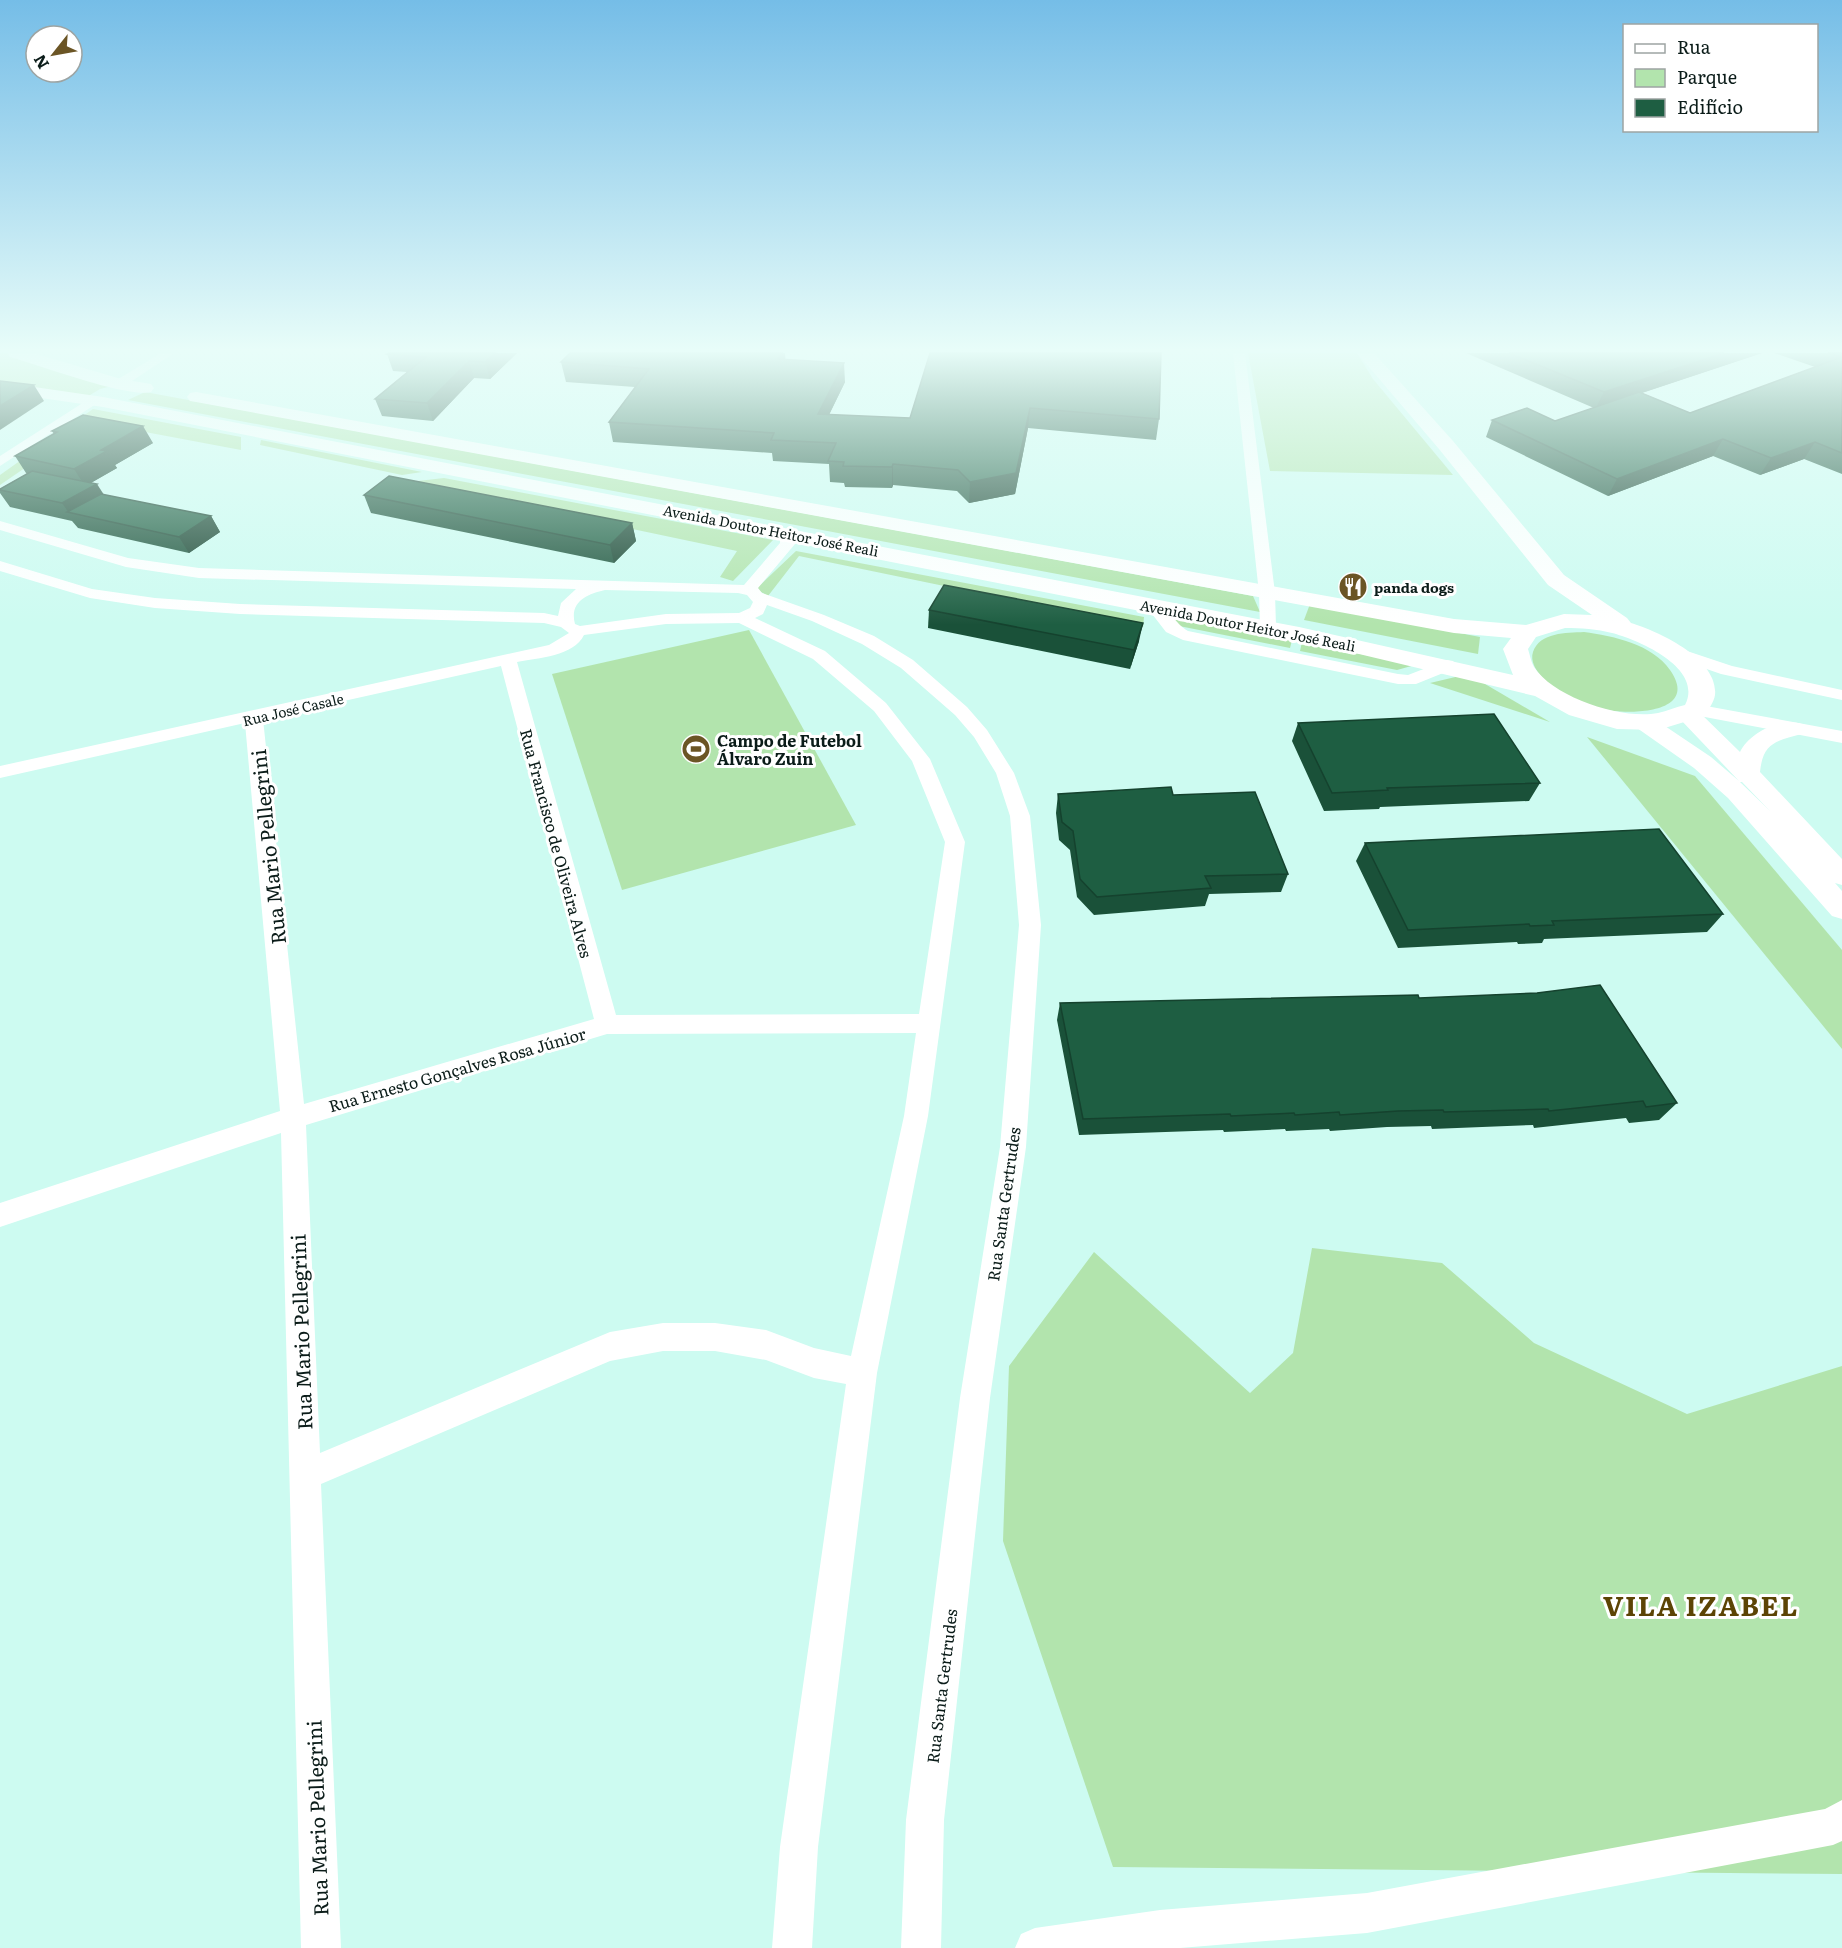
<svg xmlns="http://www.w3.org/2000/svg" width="1842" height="1948" font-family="Literata,serif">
  <rect width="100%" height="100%" fill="#cdfbf1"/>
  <g fill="#b2e4ad">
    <path d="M0 353H14L116 385 100 389 90 395V399L0 387Z"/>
    <path d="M1248 353H1357L1373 379 1453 475 1270 471Z"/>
    <path d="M145 392 1253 596 1260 612 128 400Z"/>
    <path d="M93 409 241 437V450L92 422 0 485V475Z"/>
    <path d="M261 440 422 472 402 475 260 445Z"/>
    <path d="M444 478 773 540 733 581 720 577 737 551 409 482Z"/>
    <path d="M796 551 1144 617 1143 627 799 556 768 596 756 589Z"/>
    <path d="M1310 604 1480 637 1478 654 1304 620Z"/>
    <path d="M1172 618 1292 640 1290 648 1179 626Z"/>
    <path d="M749 630 856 825 622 890 552 674Z"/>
    <path d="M1584 632C1613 636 1652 644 1670 670 1698 710 1641 714 1614 711 1589 708 1558 696 1541 676 1536 670 1530 661 1533 652 1540 632 1566 633 1584 632Z"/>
    <path d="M1302 642 1415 665 1397 670 1300 651Z"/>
    <path d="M1468 674 1550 722 1430 683Z"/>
    <path d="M1587 737 1695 776 1842 950V1049Z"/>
    <path d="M1312 1248 1442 1263 1534 1343 1687 1414 1842 1366V1874L1113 1867 1003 1541 1009 1366 1094 1252 1250 1393 1293 1353Z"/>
  </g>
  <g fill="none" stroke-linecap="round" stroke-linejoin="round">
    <g fill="#fff" fill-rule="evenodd">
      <path d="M161 353H174L123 387H115V381Z"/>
      <path d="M1233 353H1245L1275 593 1276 627 1268 632 1260 627 1259 593Z"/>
      <path d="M92 397 96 398 98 401 96 404 0 466V456Z"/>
      <path d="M0 521 128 558 199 568 744 585 780 543V532L787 528 794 532 795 544 758 588 762 593 824 615 874 636 913 660 967 707 987 730 1014 773 1030 816 1041 925 1026 1147 990 1398 944 1820 941 1948H901L906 1820 960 1398 1000 1147 1019 925 1010 816 996 773 974 737 955 715 901 668 862 644 812 621 767 605 763 614 755 618 825 651 886 703 930 759 965 842 928 1116 877 1373 818 1847 812 1948H772L780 1847 846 1384 814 1378 766 1360 715 1351H663L610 1361 321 1484 341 1948H301L281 1133 0 1227V1203L280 1111 245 723 0 778V766L549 645 569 633 561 627 544 623 240 614 155 608 90 598 0 571V561L92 589 155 598 240 604 544 613 558 616 561 603 576 589 199 578 126 567 0 530ZM605 590 738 593 747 595 753 602 750 608 739 613 666 614 580 626 575 624C569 602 587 594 605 590ZM739 623 813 659 874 711 912 761 945 842 919 1014 616 1015 517 662C538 658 574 656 584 635L666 624ZM501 666 594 1019 304 1104 263 719ZM916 1033 904 1116 851 1356 814 1348 766 1330 715 1323H663L610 1332 320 1453 306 1125 607 1034Z"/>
      <path d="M1155 602C1167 605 1175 624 1188 631L1398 674 1408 675 1447 660 1453 661 1456 665 1453 669 1416 684H1398L1183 640 1166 632 1149 610 1147 607Z"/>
      <path d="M1672 646 1732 666 1842 690V700L1721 674 1666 655 1664 651 1666 647Z"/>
      <path d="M1695 704 1842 731V743L1689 714 1686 710 1689 706Z"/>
      <path d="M1842 1800V1841L1833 1845 1367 1933 1180 1948H1015L1021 1934 1035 1928 1160 1910 1367 1893 1825 1809Z"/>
    </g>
    <path fill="#fff" fill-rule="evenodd" d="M1688 707 1696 709 1740 752C1750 732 1780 718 1802 724L1806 729 1802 734C1776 741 1763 742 1760 772L1842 859V885L1835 883 1842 891V919L1832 916 1728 798 1694 768 1637 728 1634 723 1637 718 1645 716 1653 718 1711 757 1739 781 1680 719 1677 714 1680 709ZM1740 782H1742L1770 811Z"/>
    <g fill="#fff" fill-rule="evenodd">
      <path d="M8 353H33L121 379 151 384 154 388 151 392C127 398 39 365 10 357Z"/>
      <path d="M1357 353H1374L1453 441 1564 575 1627 618 1631 623C1658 631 1719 659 1715 695 1714 702 1708 710 1704 716L1658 730 1617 729 1569 715 1535 696 1359 654 103 407 0 392V382L103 397 1299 627 1513 675 1503 649 1511 638 1454 633 196 402 190 401 187 397 190 393 196 392 1454 619 1526 625 1564 614 1592 615 1548 585 1439 449ZM1565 628C1581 628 1597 629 1612 633 1639 640 1704 668 1685 705 1676 707 1667 711 1658 713 1623 720 1554 698 1534 667 1531 662 1530 655 1528 649L1536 637Z"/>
    </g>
  </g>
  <g fill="#1a5139">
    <path d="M381 353H517L490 379 474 378 433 421 382 416 375 399 407 372 393 371 387 354 388 353Z"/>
    <path d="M930 353 1159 419 1156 440 1028 428 1015 494 969 503 957 491 893 485 892 488 845 487 844 483 830 482 829 464 773 461 772 453 613 442 609 422 635 387 566 382 561 362 786 359 845 382 829 415 910 418Z"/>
    <path d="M1466 353H1762L1642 393 1690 413 1815 367 1774 353H1842V474L1804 459 1760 475 1713 456 1608 496 1486 437 1492 420 1555 421 1594 408Z"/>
    <path d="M52 431 153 443 115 465 117 468 91 483 103 495 211 516 220 532 189 553 78 528 72 521 10 507 0 493V489L27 474 26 473 15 456 54 434Z"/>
    <path d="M364 495 632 523 636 541 614 563 371 513Z"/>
    <path d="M929 610 1139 641 1130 669 928 628Z"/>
    <path d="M1298 723 1540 783 1529 801 1380 807 1379 809 1324 811 1292 741Z"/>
    <path d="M1058 794 1173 795 1288 874 1281 892 1209 894 1205 906 1094 915 1077 897 1070 850 1059 840 1056 813Z"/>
    <path d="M1365 843 1723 914 1707 932 1544 939 1542 943 1518 944 1517 942 1398 948 1356 861Z"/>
    <path d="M1419 998 1677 1103 1659 1120 1629 1123 1626 1118 1534 1128 1533 1125 1432 1129 1431 1126 1387 1127 1330 1131 1329 1129 1286 1131 1285 1129 1224 1132 1223 1130 1079 1135 1057 1020 1060 1003Z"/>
  </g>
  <g fill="#15422e">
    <path d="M495 353H517L490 379 485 362Z"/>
    <path d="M782 353H785L786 367 778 359Z"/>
    <path d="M1724 353H1762L1596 408 1604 392Z"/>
    <path d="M469 361 474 378 433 421 427 403Z"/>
    <path d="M844 363 845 382 819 435 818 414Z"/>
    <path d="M34 385 44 401 0 430V406Z"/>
    <path d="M1030 408 1028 428 1015 494 969 503 970 482Z"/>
    <path d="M143 426 153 443 115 465 117 468 85 486 74 469 101 450Z"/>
    <path d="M1723 439 1713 456 1608 496 1617 479Z"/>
    <path d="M1815 442 1804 459 1760 475 1771 458Z"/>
    <path d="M893 464V485L892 488V467Z"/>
    <path d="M97 484 108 501 69 513 62 503Z"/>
    <path d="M211 516 220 532 189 553 179 537Z"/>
    <path d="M632 523 636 541 614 563 610 545Z"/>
    <path d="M1143 623 1139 641 1130 669 1134 650Z"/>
  </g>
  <g fill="#1e5e42" stroke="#15422e" stroke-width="1.5">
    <path d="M389 353H495L485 362 469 361 427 403 375 399 426 357 387 354Z"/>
    <path d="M570 353H782L778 359 844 363 818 414 910 418 930 353H1161L1159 419 1030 408 1016 473 970 482 958 470 893 464 892 467 843 466 844 462 828 461 836 443 771 440 774 433 609 422 649 369 561 362Z"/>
    <path d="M1509 353H1724L1604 392Z"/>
    <path d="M1828 353H1842V357Z"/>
    <path d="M1842 357V453L1815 442 1771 458 1723 439 1617 479 1492 420 1527 408 1555 421 1639 392 1690 413Z"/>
    <path d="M0 381 34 385 0 406Z"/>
    <path d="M83 415 143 426 101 450 107 451 74 469 15 456 57 432 52 431Z"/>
    <path d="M32 471 97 484 62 503 0 490V489Z"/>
    <path d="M389 476 632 523 610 545 364 495Z"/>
    <path d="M101 494 211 516 179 537 67 512Z"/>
    <path d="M944 585 1143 623 1134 650 929 610Z"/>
    <path d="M1494 714 1540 783 1387 788 1388 790 1332 793 1298 723Z"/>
    <path d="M1171 787 1173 795 1255 792 1288 874 1205 876 1211 888 1097 897 1080 879 1073 831 1062 822 1058 794Z"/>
    <path d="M1659 829 1723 914 1552 921 1554 925 1530 926 1529 924 1408 930 1365 843Z"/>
    <path d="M1600 985 1677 1103 1646 1107 1643 1101 1549 1111 1548 1109 1444 1112 1443 1110 1398 1111 1340 1115 1339 1112 1295 1115 1294 1113 1231 1116 1230 1114 1083 1119 1060 1003 1418 995 1419 998 1537 993Z"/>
  </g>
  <linearGradient id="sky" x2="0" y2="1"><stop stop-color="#75bde7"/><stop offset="0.56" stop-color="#e8fdf9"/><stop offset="1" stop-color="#e8fdf9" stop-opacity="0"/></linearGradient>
  <rect width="1842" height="625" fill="url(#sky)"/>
  <defs>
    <g id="restaurant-disc" transform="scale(1.5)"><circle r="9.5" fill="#6b5525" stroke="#fff"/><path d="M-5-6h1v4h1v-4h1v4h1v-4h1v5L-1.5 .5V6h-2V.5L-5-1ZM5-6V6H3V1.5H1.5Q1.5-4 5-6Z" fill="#fff"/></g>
    <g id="stadium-disc" transform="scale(1.5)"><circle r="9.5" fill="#6b5525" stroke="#fff"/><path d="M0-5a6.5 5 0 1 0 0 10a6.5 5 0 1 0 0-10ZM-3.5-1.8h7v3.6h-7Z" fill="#fff"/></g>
  </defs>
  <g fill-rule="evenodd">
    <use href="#restaurant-disc" x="1353" y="587"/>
    <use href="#stadium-disc" x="696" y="749"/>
  </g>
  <g text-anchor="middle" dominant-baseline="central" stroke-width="6" stroke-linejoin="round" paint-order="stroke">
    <g font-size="14" fill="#0b1c19" stroke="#fff">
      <text transform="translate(771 530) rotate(11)">Avenida Doutor Heitor José Reali</text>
      <text transform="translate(1248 625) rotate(11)">Avenida Doutor Heitor José Reali</text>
      <text transform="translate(293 709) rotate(-13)">Rua José Casale</text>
    </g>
    <g font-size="14" font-weight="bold" fill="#0b1c19" stroke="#fff" text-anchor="start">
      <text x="1374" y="587">panda dogs</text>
    </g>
    <g font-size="16" font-weight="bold" fill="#0b1c19" stroke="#fff" text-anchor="start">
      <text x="717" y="740">Campo de Futebol<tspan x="717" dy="18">Álvaro Zuin</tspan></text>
    </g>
    <g font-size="16" fill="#0b1c19" stroke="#fff">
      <text transform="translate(557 843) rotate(75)">Rua Francisco de Oliveira Alves</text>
      <text transform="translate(457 1069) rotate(-16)">Rua Ernesto Gonçalves Rosa Júnior</text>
      <text transform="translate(1003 1204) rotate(-82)">Rua Santa Gertrudes</text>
      <text transform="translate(941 1686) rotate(-83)">Rua Santa Gertrudes</text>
    </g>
    <g font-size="20" fill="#0b1c19" stroke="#fff">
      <text transform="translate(267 847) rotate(-96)">Rua Mario Pellegrini</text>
      <text transform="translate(300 1332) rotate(-92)">Rua Mario Pellegrini</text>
      <text transform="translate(316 1818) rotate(-92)">Rua Mario Pellegrini</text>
    </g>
    <g font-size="27" font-weight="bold" letter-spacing="1.5" fill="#5c4404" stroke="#fff">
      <text x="1701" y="1604">VILA IZABEL</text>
    </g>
  </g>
  <rect x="1623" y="24" width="195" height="108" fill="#ffffff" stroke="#9da4a3" stroke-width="1.5"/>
  <rect x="1635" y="44" width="30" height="9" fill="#ffffff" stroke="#9da4a3" stroke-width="1.5"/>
  <text x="1677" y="54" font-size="18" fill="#0b1c19">Rua</text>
  <rect x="1635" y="69" width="30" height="18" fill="#b2e4ad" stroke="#9da4a3" stroke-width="1.5"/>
  <text x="1677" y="84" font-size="18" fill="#0b1c19">Parque</text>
  <rect x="1635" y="99" width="30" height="18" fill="#1e5e42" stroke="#9da4a3" stroke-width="1.5"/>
  <text x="1677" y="114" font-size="18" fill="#0b1c19">Edifício</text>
  <g transform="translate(54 54) rotate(239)"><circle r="28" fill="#ffffff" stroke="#9da4a3" stroke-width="1.5"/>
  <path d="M0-4.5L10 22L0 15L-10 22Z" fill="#6b5525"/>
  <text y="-9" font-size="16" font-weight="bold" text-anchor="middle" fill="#0b1c19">N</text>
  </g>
</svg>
